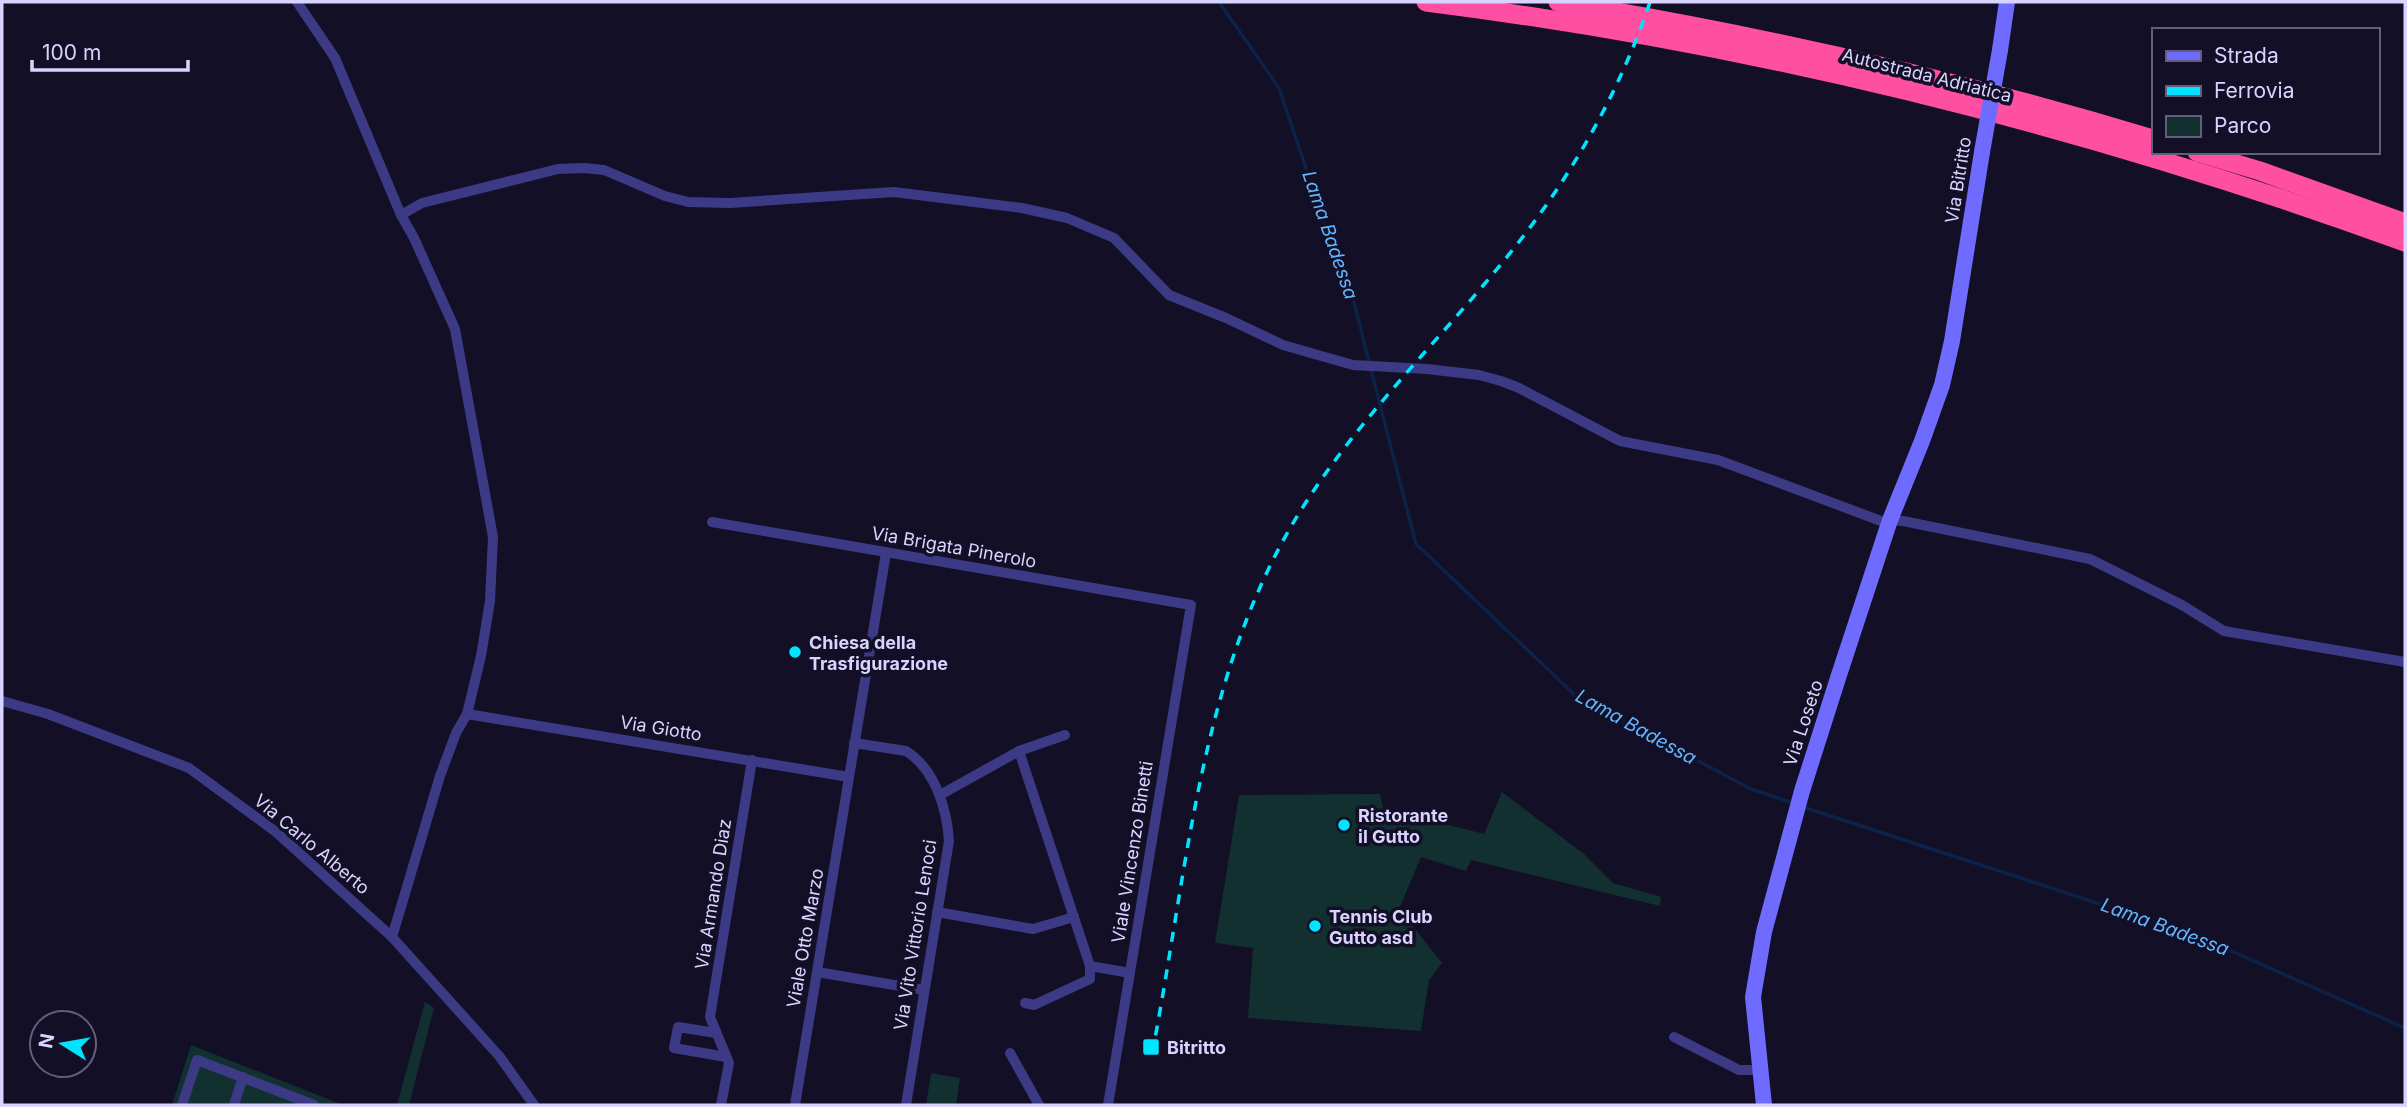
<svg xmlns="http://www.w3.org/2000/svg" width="2407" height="1107" font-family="Inter,sans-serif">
  <rect width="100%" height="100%" fill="#130f26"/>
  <g fill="#12302f">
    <path d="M1502 792 1584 854 1613 883 1661 897 1660 906 1471 860 1466 871 1421 857 1399 909 1442 963 1429 980 1421 1031 1248 1018 1253 948 1215 943 1239 795 1380 794 1383 808 1484 834Z"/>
    <path d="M425 1002 434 1008 409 1105H397Z"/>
    <path d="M191 1045 343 1105H172Z"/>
    <path d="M931 1073 960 1078 956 1105H926Z"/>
  </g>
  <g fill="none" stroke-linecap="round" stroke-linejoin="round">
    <g stroke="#0c2248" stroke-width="3.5">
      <path d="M1219 2 1279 88 1327 230 1353 298 1369 362"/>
      <path d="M1371 370 1416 544 1576 696 1751 789 1793 803"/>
      <path d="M1803 807 2195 935 2405 1028"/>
    </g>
    <g stroke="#3d3a85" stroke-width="10">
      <path d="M297 2 335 58 401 215"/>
      <path d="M1890 520 1903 521 2090 559 2182 605 2224 631 2405 662"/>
      <path d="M712 522 1191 605 1108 1105"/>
      <path d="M2 701 48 714 189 768 276 832 392 937 500 1057 534 1105"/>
      <path d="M467 714 849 777"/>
      <path d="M854 743 906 751C935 769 947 809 949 841L906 1105"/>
      <path d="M1019 751 1090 966"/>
      <path d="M940 795 1019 751 1065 735"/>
      <path d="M937 912 1033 929 1074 917"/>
      <path d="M392 937 440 776 456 733 467 714 481 656 490 601 493 537 455 329 414 238 401 215 422 203 558 169 584 168 604 170 665 196 688 202 730 203 894 192 1022 208 1067 218 1114 238 1169 295 1226 318 1283 345 1353 365 1427 369 1479 375 1501 381 1519 388 1620 441 1718 460 1889 524"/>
      <path d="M817 972 924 990"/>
      <path d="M1025 1003 1034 1005 1090 979V966L1130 973"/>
      <path d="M716 1033 678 1027 674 1048 726 1057"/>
      <path d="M1674 1037 1739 1070H1761"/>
      <path d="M1010 1053 1039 1105"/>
      <path d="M182 1105 197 1060 314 1105"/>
      <path d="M234 1105 243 1077"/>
      <path d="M721 1105 729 1063 710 1017 752 760"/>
      <path d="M795 1105 886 553"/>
    </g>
    <g stroke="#6f6bff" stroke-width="16">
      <path d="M2000 50 2007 2"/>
      <path d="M1764 1105 1753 997 1764 932 1802 791 1839 675 1890 520 1922 441 1942 385 1952 341 1982 152"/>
    </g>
    <g stroke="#ff4fa3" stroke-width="19">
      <path d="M1426 2C1761 44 2089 127 2405 242"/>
      <path d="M1558 2C1759 35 1958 80 2153 139"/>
      <path d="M2197 152 2260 171 2405 223"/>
    </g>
    <path stroke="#00e5ff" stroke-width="3.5" stroke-dasharray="10 9" stroke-linecap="butt" d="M1152 1054C1188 870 1199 673 1301 510 1368 403 1463 319 1537 218 1585 152 1624 79 1650 2"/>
    <path stroke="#6f6bff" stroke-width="16" d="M1982 152 2000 50"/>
  </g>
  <g fill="#00e5ff" stroke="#130f26" stroke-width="2.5">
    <circle cx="795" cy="652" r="7"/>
    <circle cx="1344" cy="825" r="7"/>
    <circle cx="1315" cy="926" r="7"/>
    <rect x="1142" y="1038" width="18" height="18" rx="3.5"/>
  </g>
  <g text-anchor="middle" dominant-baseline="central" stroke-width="7" stroke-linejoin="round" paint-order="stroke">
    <g font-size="18" fill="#d9d4ff" stroke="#130f26">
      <text transform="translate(1927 75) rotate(14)">Autostrada Adriatica</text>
      <text transform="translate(1958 180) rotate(-81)">Via Bitritto</text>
      <text transform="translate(954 547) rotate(10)">Via Brigata Pinerolo</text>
      <text transform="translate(1803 723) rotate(-72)">Via Loseto</text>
      <text transform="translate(661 728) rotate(9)">Via Giotto</text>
      <text transform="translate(312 844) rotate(40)">Via Carlo Alberto</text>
      <text transform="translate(1132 852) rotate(-81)">Viale Vincenzo Binetti</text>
      <text transform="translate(713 894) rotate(-81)">Via Armando Diaz</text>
      <text transform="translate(915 935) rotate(-81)">Via Vito Vittorio Lenoci</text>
      <text transform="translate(805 938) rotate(-80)">Viale Otto Marzo</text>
    </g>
    <g font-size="18" font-weight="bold" fill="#d9d4ff" stroke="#130f26" text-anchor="start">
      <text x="809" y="642">Chiesa della<tspan x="809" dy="21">Trasfigurazione</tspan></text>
      <text x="1358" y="815">Ristorante<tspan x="1358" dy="21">il Gutto</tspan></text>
      <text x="1329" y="916">Tennis Club<tspan x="1329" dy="21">Gutto asd</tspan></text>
      <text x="1167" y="1047">Bitritto</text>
    </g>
    <g font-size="19" font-style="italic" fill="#62b6ff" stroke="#130f26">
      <text transform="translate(1330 235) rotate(71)">Lama Badessa</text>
      <text transform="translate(1636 727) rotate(29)">Lama Badessa</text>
      <text transform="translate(2165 927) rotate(20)">Lama Badessa</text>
    </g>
  </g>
  <rect width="2407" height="1107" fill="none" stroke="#d9d4ff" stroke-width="7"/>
  <rect x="2152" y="28" width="228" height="126" fill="#130f26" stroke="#625e7d" stroke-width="2"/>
  <rect x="2166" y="51" width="35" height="10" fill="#6f6bff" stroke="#625e7d" stroke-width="2"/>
  <text x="2214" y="63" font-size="21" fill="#d9d4ff">Strada</text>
  <rect x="2166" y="86" width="35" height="10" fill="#00e5ff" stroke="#625e7d" stroke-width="2"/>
  <text x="2214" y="98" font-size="21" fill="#d9d4ff">Ferrovia</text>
  <rect x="2166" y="116" width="35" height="21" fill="#12302f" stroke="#625e7d" stroke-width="2"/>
  <text x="2214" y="133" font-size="21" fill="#d9d4ff">Parco</text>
  <g transform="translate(63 1044) rotate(281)"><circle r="33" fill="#130f26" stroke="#625e7d" stroke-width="2"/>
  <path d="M0-5L12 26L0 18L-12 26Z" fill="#00e5ff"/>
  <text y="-10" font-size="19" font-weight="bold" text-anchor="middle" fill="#d9d4ff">N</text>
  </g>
  <path d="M32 60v10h156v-10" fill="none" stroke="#d9d4ff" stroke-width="3.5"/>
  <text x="42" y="60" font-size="21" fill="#d9d4ff" stroke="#130f26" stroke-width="5" paint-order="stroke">100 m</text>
</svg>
